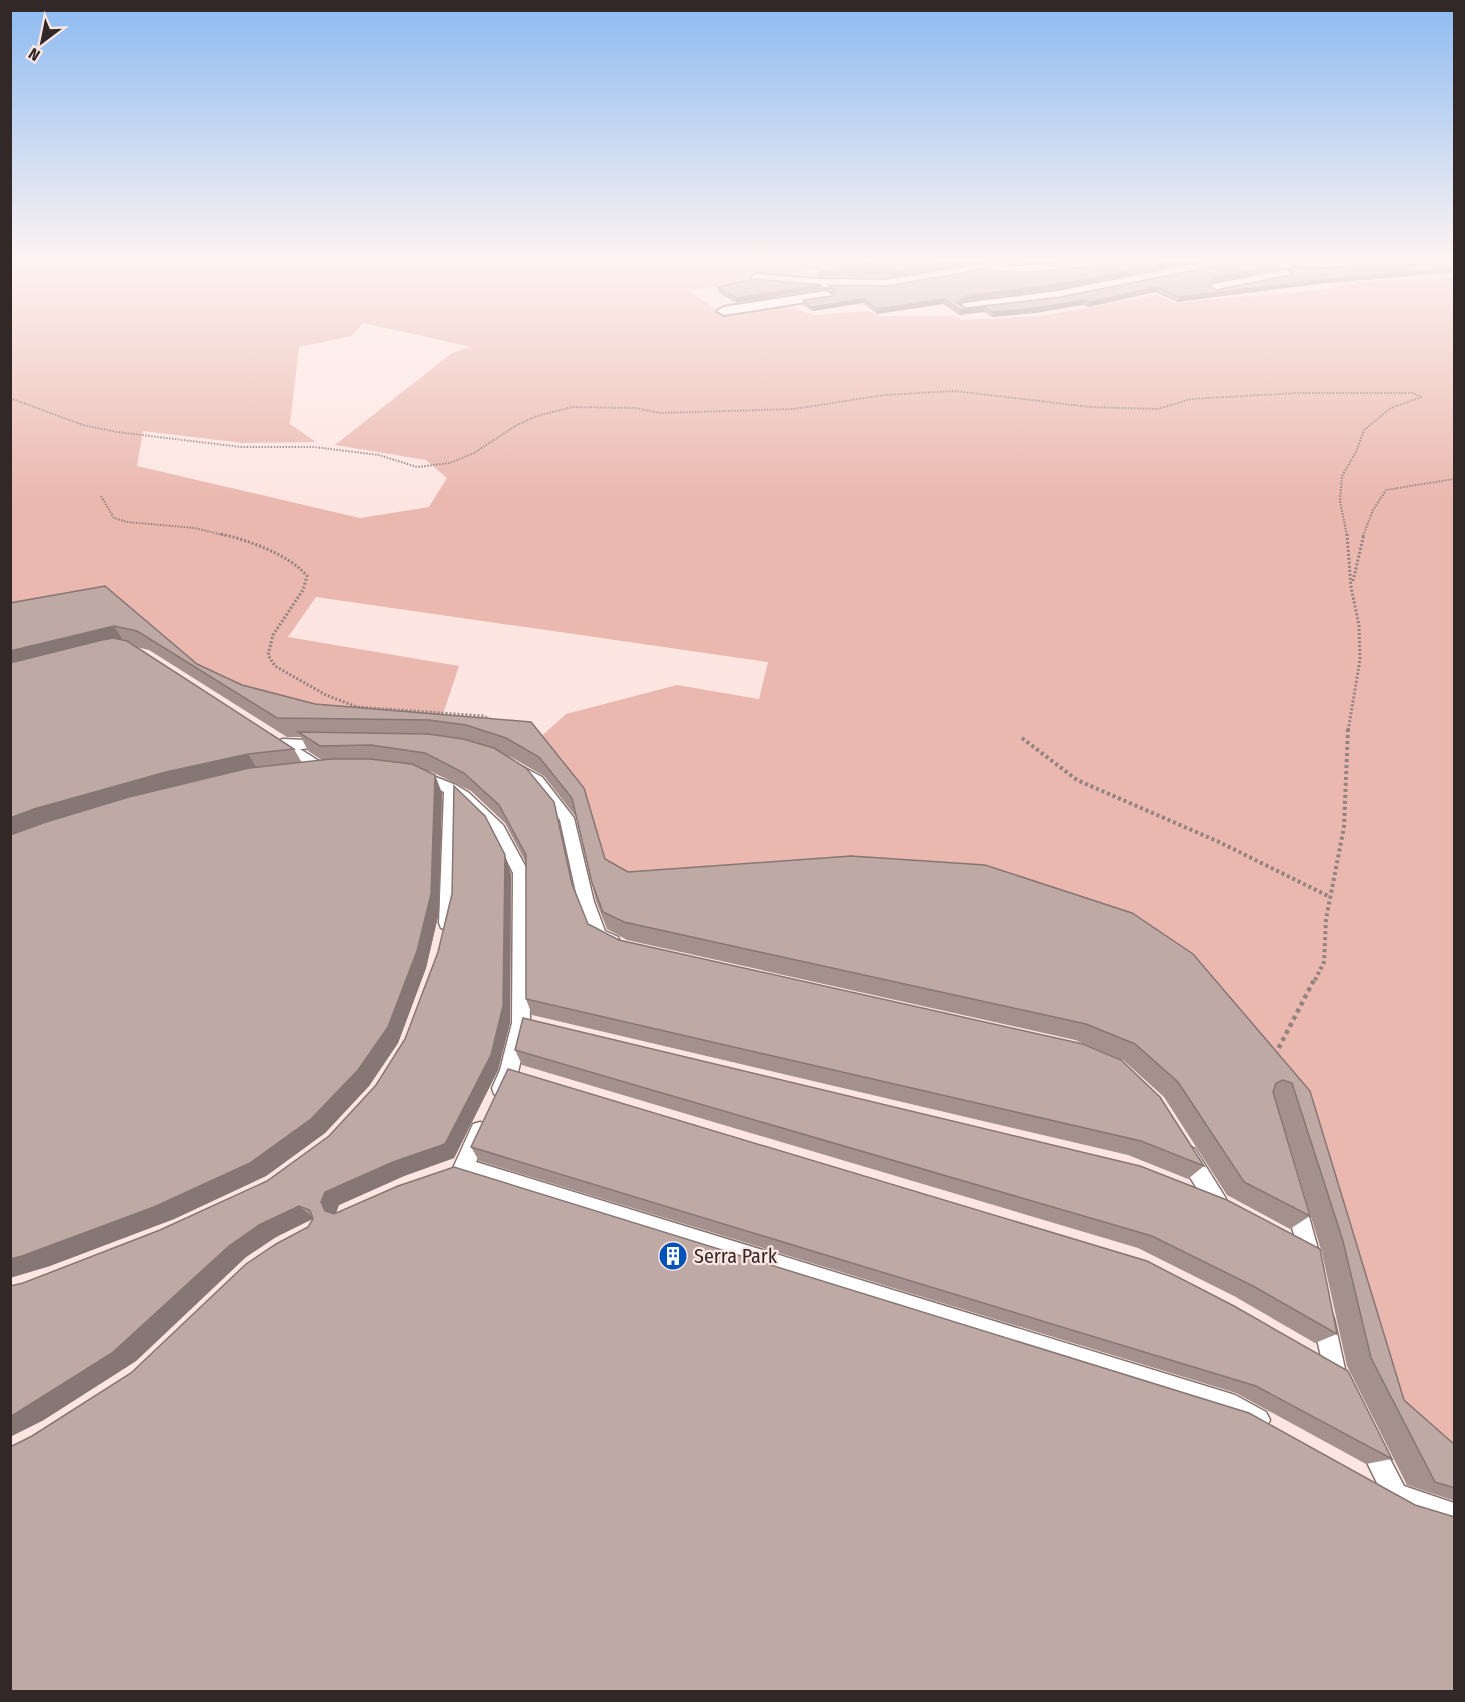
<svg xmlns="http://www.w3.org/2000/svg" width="1465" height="1702" font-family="'Fira Sans Condensed',sans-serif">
  <rect width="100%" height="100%" fill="#fde6e2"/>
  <path fill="#eab8af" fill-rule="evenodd" d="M11 262H855L689 291 723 314 784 305 814 315 869 311 878 316H956L961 320 1042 316 1158 295 1174 303 1321 290 1359 282 1454 277V1476L1378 1407 1292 1106 1180 971 609 878 536 741 566 714 677 685 759 699 768 662 316 597 288 637 459 666 441 720 324 723 208 683 117 605 11 624ZM363 323 471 347 452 353 335 445 426 460 447 478 429 507 360 518 137 466 143 431 243 443 316 442 290 424 299 347 352 336Z"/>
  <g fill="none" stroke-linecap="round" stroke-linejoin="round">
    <g stroke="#887470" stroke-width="3">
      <g id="lane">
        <path d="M283 739 328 741 330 744 328 747 300 749 330 768 332 771 330 774H320L278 747 276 744 278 741Z"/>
        <path d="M519 765 542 777 574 818 594 902 605 931 618 937 620 942 618 947 612 949 593 940 578 902 560 820 532 785 512 770 514 767Z"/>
        <path d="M420 771 456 785 469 793 503 825 529 873 530 1023 518 1072 508 1094 501 1097 494 1094 492 1088 500 1070 512 1023 513 873 493 833 458 800 457 912 453 928 447 930 441 928 439 923 444 792 415 779 413 776Z"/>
        <path d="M480 1122 487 1124 490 1131 476 1162 1235 1395 1266 1412 1270 1420 1266 1428 1258 1432 1230 1417 463 1178 456 1175 453 1168 473 1124Z"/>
        <path d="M1188 1146 1195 1149 1225 1197 1228 1204 1225 1211 1218 1214 1211 1211 1181 1163 1178 1156 1181 1149Z"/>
        <path d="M1295 1192 1302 1195 1305 1202 1321 1260 1318 1267 1311 1270 1304 1267 1301 1260 1285 1202 1288 1195Z"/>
        <path d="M1323 1308 1331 1311 1334 1319 1345 1369 1342 1377 1334 1380 1326 1377 1312 1319 1315 1311Z"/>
        <path d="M1370 1432 1378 1436 1404 1486 1454 1503V1527L1380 1502 1377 1493 1379 1487 1358 1444 1362 1436Z"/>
      </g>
    </g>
    <g stroke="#887470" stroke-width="4">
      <g id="street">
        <path d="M991 262H1019L1006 267 1076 262H1124L1118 266C1096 268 1000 281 988 270L887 288 817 287 757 282 751 278 757 274 817 279 887 280Z"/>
        <path d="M1205 262H1230L1224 266 1058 299 965 311 958 307 965 303 1058 291Z"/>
        <path d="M1243 262H1393L1387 266 1321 270 1249 266Z"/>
        <path d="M1284 270 1288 271 1290 274 1288 277 1214 292 1208 288 1214 284Z"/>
        <path d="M826 291 833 295 831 298 724 315 717 311 724 307Z"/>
      </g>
    </g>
    <g stroke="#928380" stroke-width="2" stroke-dasharray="1.5 1.5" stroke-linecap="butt">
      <path d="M10 398 83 425 117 432 241 447H314L379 455 417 467 450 463 474 453 517 425 537 416 572 407 636 408 659 413 794 409 884 395 955 391 1090 407 1158 409 1191 399 1297 393H1412L1422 397 1391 408 1364 430 1356 452 1342 476 1340 501 1347 536"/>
      <path d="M101 496 114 518 127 522 195 528 227 536"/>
      <path d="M1363 536 1373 510 1386 490 1454 479"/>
    </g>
    <g stroke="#928380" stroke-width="3" stroke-dasharray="2 2" stroke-linecap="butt">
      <path d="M221 534C248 540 290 555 307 576L303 590 273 635 268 655 275 666 326 695 357 707 482 716 495 721"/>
      <path d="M1347 534 1351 587 1359 625 1360 660 1348 731"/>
      <path d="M1353 581 1364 534"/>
    </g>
    <g stroke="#928380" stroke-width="4" stroke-dasharray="3 3" stroke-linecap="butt">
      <path d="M1022 738 1077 780 1219 842 1330 897"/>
      <path d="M1315 980 1324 962 1326 919 1344 827 1348 729"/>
    </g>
    <path stroke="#928380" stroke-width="4.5" stroke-dasharray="4 4" stroke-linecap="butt" d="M1275 1055 1315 978"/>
    <use href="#lane" fill="#fff" fill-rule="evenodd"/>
    <use href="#street" fill="#fff" fill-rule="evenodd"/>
  </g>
  <g fill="#a4918e" fill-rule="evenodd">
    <path d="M875 262H977L887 278 817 277V272Z"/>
    <path d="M1122 262H1193L1058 289 965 301 960 305 966 308 1060 297 1251 264 1276 265 1274 270 1214 282 1210 285 1216 290 1290 275 1291 274 1290 271 1292 266 1323 268 1455 262V272L1317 284 1177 302 1155 292 1089 307 1082 305 1035 313 992 317 984 312 959 315 943 304 877 314 863 303 812 311 803 305V300L832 296 833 293 828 289V285L888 286 997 271 1030 272 1120 264Z"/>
    <path d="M822 285V289L736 303 718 292V287Z"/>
    <path d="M105 586 197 664 242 685 315 704 531 722 605 859 628 872 1132 913 1310 1091 1404 1400 1455 1445V1501L1407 1485 1347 1366 1322 1253 1275 1098 1310 1216 1290 1229 1227 1195 1164 1097 1123 1060 1075 1040 627 940 607 929 596 901 576 817 544 776 511 757 504 755 572 886 588 924 619 940 1083 1044 1204 1166 1188 1179 1128 1155 532 1015 526 999V863L505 823 471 791 432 772 427 771 442 793 439 912 426 968 398 1043 369 1086 325 1133 266 1176 174 1219 47 1267ZM136 647 149 650 287 737H301L308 751 322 760 302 763 294 749Z"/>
    <path d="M511 874 510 1023 498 1070 454 1158 404 1176 339 1205 336 1213 1415 1505 32 1436 131 1373 308 1227 313 1219 276 1237 246 1257 136 1361 42 1421 23 1283 160 1230 267 1181 329 1136 376 1085Z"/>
    <path d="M515 1050 1140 1166 1337 1334 1315 1343 1234 1296 1138 1248 522 1065Z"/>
    <path d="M471 1147 1147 1261 1392 1459 1366 1464 1236 1393 479 1161Z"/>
  </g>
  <g fill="#867674">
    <path d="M952 262H977L887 278V273Z"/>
    <path d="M1021 262H1043L1020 264Z"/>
    <path d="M1172 262H1193L1058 289 965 301 956 308 957 303 966 296Z"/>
    <path d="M1276 265 1274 270 1214 282 1206 289 1208 284 1215 277Z"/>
    <path d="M1455 268V272L1317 284 1177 302 1179 297 1319 280Z"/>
    <path d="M822 285V289L736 303V298Z"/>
    <path d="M1157 287 1155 292 1089 307 1090 302Z"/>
    <path d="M864 299 863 303 812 311V307Z"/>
    <path d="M944 299 943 304 877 314V309Z"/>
    <path d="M1083 300 1082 305 1035 313 992 317 993 312Z"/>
    <path d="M985 307 984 312 959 315 960 310Z"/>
    <path d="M114 626 126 645 10 674V651Z"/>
    <path d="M248 754 260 773 10 843V818L34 809 166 772Z"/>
    <path d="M435 775 442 793 439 912 426 968 398 1043 369 1086 325 1133 266 1176 174 1219 47 1267 10 1278V1259Z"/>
    <path d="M505 855 511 874 510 1023 498 1070 454 1158 404 1176 339 1205 335 1215 325 1211 321 1202 325 1192Z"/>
    <path d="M299 1206 314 1218 276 1237 246 1257 136 1361 42 1421 10 1437V1417L229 1246 259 1225Z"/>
  </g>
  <g fill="#bfa9a5" stroke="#867674" stroke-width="1.5">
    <path d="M875 262H952L887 273 817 272Z"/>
    <path d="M1122 262H1172L1059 284 966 296 957 303 966 308 1060 297 1226 264 1228 262H1248L1251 264 1276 265 1215 277 1208 284 1216 290 1290 275 1294 271 1292 266 1323 268 1389 264 1392 262H1455V268L1319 280 1179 297 1157 287 1090 302 1083 300 1036 308 993 312 985 307 960 310 944 299 877 309 864 299 812 307 803 300 832 296 836 290 828 285 888 286 989 268 997 271 1030 272 1120 264Z"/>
    <path d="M755 279 822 285 736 298 718 287Z"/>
    <path d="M105 586 197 664 242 685 315 704 531 722 584 788 605 859 628 872 851 856 985 865 1132 913 1193 954 1310 1091 1404 1400 1455 1445V1488L1435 1482 1371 1358 1343 1241 1292 1083 1283 1080 1276 1083 1273 1092 1310 1216 1244 1182 1178 1082 1135 1044 1086 1024 624 922 603 912 592 883 572 798 539 757 506 738 466 725 429 720 277 718 137 631 114 626 10 651V603Z"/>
    <path d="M113 638 127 641 294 749 248 754 166 772 34 809 10 818V663L102 640Z"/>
    <path d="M298 732 428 734 463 739 494 748 526 768 554 802 572 884 588 924 619 940 1083 1044 1121 1060 1160 1097 1204 1166 1141 1141 526 999V855L499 805 464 773 425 753 371 745 320 746Z"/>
    <path d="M331 759H370L412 764 435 775 431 894 417 951 388 1027 358 1070 311 1119 250 1163 154 1207 22 1256 10 1259V835L46 822 129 797 249 768Z"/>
    <path d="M454 786 485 816 505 855 503 1006 491 1055 445 1144 393 1162 325 1192 321 1202 325 1211 334 1214 398 1186 454 1167 1249 1413 1415 1505 1455 1517V1692H10V1447L32 1436 131 1373 246 1264 276 1244 308 1227 313 1219 310 1210 299 1206 259 1225 229 1246 112 1353 10 1417V1286L23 1283 160 1230 267 1181 329 1136 376 1085 405 1039 438 952 452 894Z"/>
    <path d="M523 1018 1140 1166 1227 1200 1320 1249 1337 1334 1253 1286 1152 1236 515 1050Z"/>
    <path d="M508 1069 1147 1261 1234 1306 1348 1371 1392 1459 1256 1386 471 1147Z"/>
  </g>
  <linearGradient id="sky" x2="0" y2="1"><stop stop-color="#8bbaf1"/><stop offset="0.52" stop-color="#fef4f2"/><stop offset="1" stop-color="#fef4f2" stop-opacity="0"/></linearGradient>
  <rect width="1465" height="500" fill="url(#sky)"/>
  <defs>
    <g id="building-disc" transform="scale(1.5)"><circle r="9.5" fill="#0052bb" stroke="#fde6e2"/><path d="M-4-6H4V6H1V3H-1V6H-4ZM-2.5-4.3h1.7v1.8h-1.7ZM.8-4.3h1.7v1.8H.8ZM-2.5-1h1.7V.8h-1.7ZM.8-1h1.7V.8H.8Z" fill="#fff"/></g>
  </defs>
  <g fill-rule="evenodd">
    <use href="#building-disc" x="673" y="1256"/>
  </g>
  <g text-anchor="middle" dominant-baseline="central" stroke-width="4.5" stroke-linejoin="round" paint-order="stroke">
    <g font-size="20" fill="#312827" stroke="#fde6e2" text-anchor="start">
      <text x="694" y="1256">Serra Park</text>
    </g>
  </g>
  <rect width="1465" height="1702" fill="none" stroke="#312827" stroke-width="24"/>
  <g transform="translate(42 42) rotate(212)" stroke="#fde6e2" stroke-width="4.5" paint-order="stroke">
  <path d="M0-4.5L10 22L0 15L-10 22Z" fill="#312827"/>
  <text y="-9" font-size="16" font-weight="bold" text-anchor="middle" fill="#312827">N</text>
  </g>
</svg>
